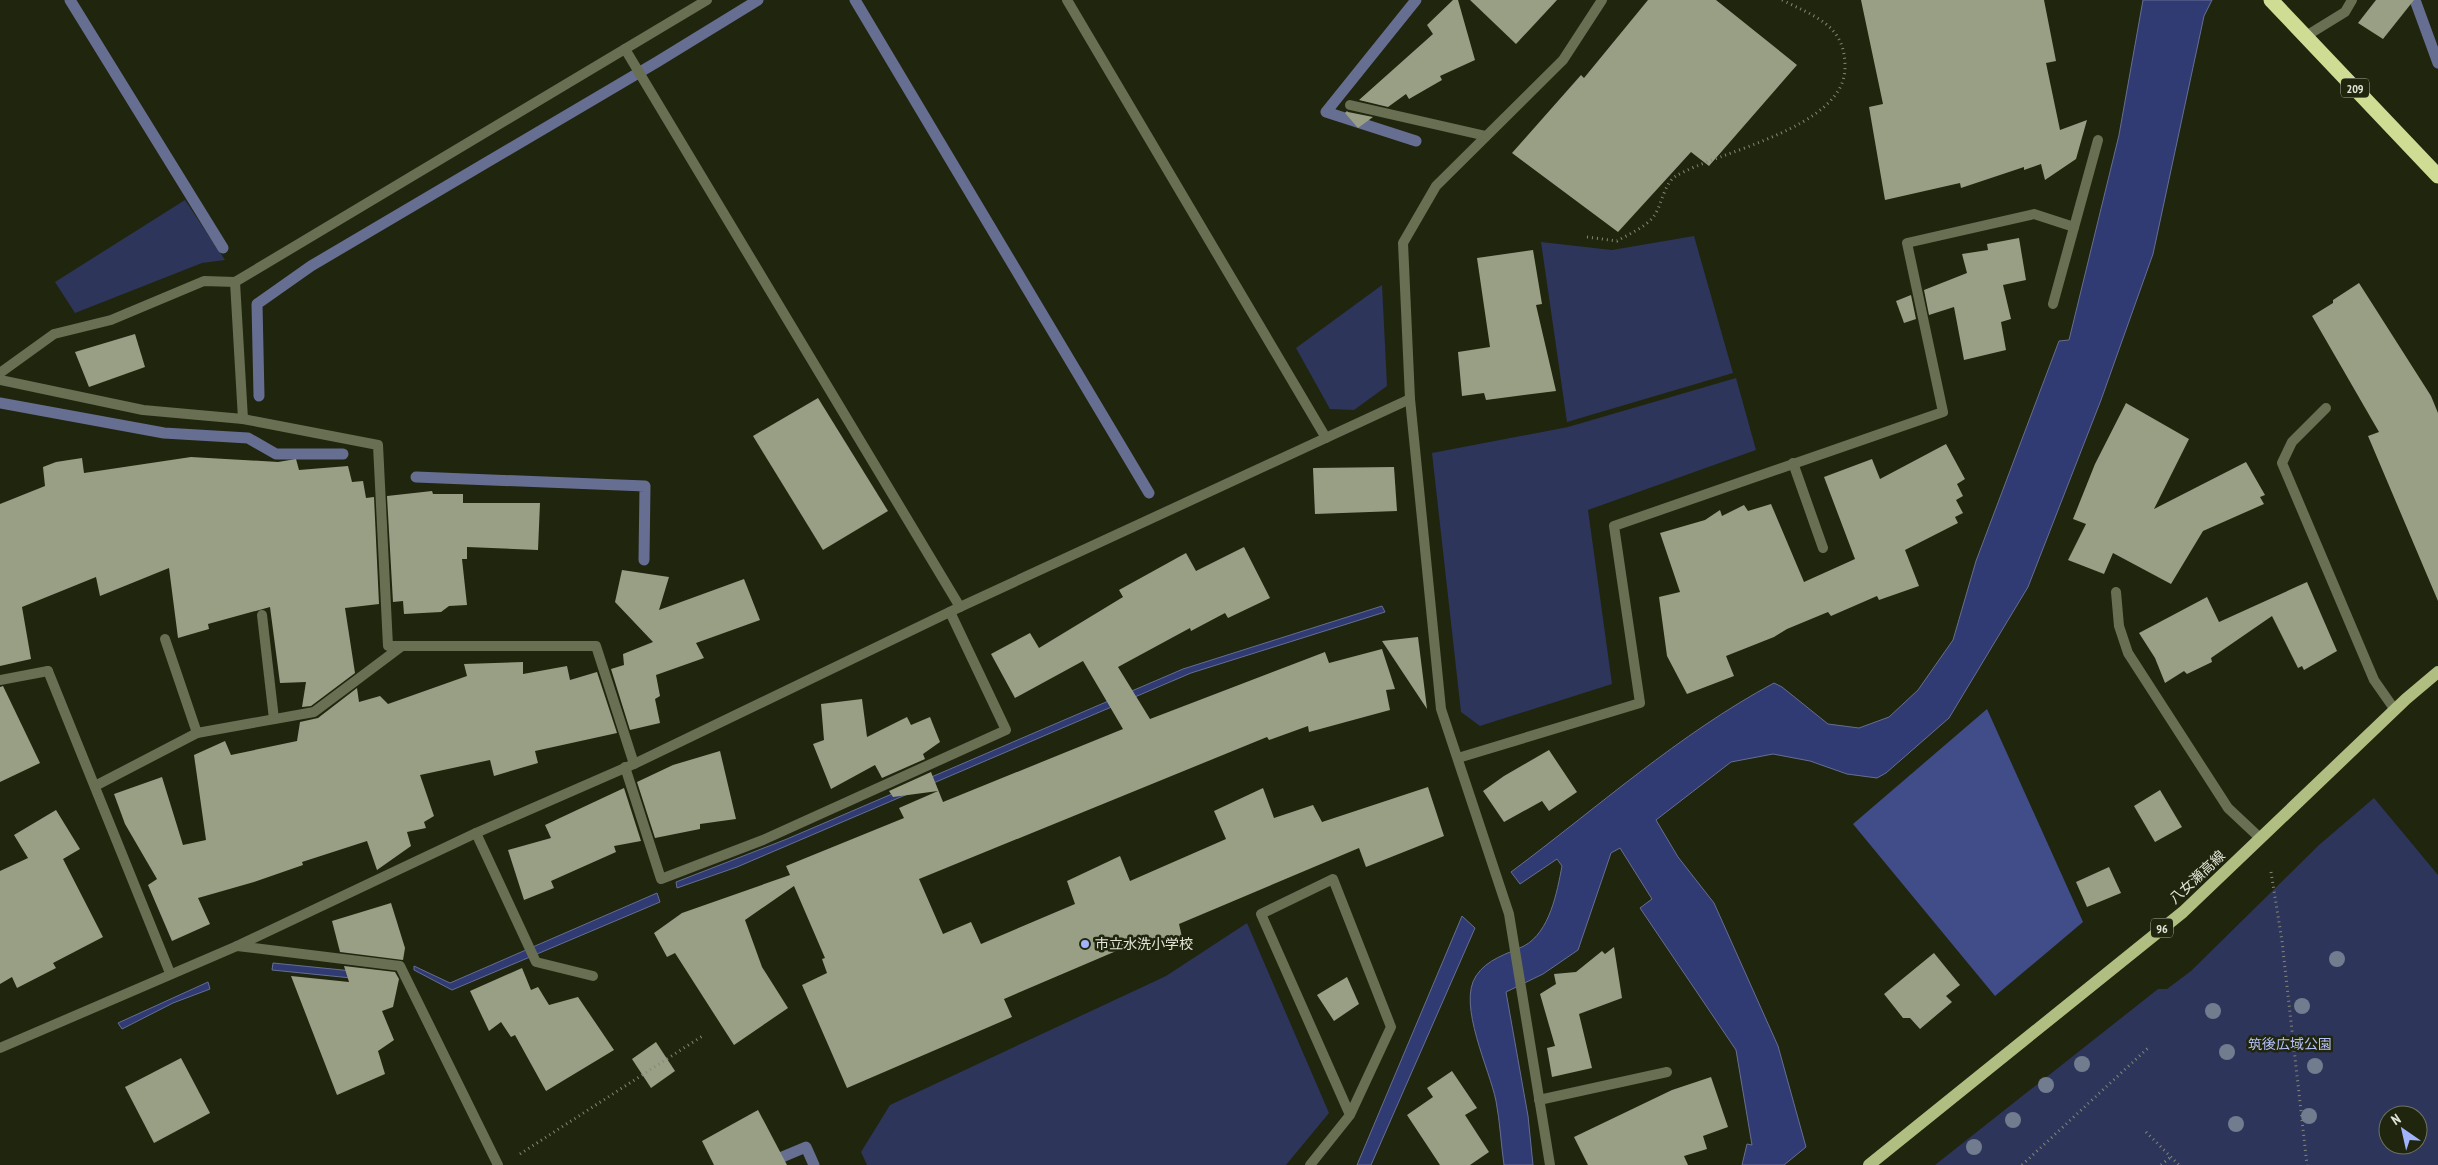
<svg xmlns="http://www.w3.org/2000/svg" width="2438" height="1165" font-family="'PT Sans Narrow','Noto Sans JP',sans-serif">
  <rect width="100%" height="100%" fill="#20250e"/>
  <g fill="#2d355a" fill-rule="evenodd">
    <path d="M185 200 225 260 202 263 75 313 55 282Z"/>
    <path d="M1694 236 1733 373 1567 422 1541 242 1612 250Z"/>
    <path d="M1382 285 1387 386 1354 410 1330 409 1296 348Z"/>
    <path d="M1736 378 1756 450 1588 510 1612 684 1480 726 1461 712 1432 453 1568 427Z"/>
    <path d="M2374 798 2438 875V1165H1935L2158 989H2167L2191 971 2319 845ZM2388 1115H2418V1145H2388Z"/>
    <path d="M1247 923 1329 1113 1286 1165H867L861 1152 890 1105 1166 976Z"/>
  </g>
  <path fill="#414d88" d="M1987 709 2083 922 1995 996 1853 824Z"/>
  <g fill="#313b73" stroke="#666e91">
    <path d="M2143 0H2212L2204 16 2153 254 2101 400 2028 587 1949 718 1886 773 1877 778 1847 774 1810 761 1773 754 1731 762 1656 820 1678 857 1714 903 1778 1046 1806 1147 1784 1165H1742L1747 1144 1752 1145 1736 1050 1640 908 1652 899 1620 848 1611 853 1578 950 1543 974 1506 992 1528 1116 1533 1165H1504C1501 1144 1500 1122 1496 1101 1490 1070 1457 1004 1476 976 1487 959 1507 954 1524 946 1550 932 1557 892 1562 866L1557 859 1520 884 1511 872C1597 808 1679 734 1774 683L1782 687 1828 724 1859 728 1889 717 1918 690 1953 640 1976 561 2059 341 2069 340 2119 135Z"/>
    <path d="M1382 606 1385 612 1191 673 737 867 677 888 676 882 787 839 1183 669Z"/>
    <path d="M657 893 660 902 452 990 414 970V966L450 983Z"/>
    <path d="M1462 916 1475 928 1371 1165H1357Z"/>
    <path d="M273 963 392 975 391 982 272 970Z"/>
    <path d="M208 982 210 989 173 1003 122 1029 118 1023Z"/>
  </g>
  <g fill="none" stroke-linecap="round" stroke-linejoin="round">
    <g stroke="#666e91" stroke-width="11">
      <path d="M70 0 223 248"/>
      <path d="M855 0 1149 493"/>
      <path d="M2415 0 2438 63"/>
      <path d="M1416 141 1326 112 1416 0"/>
      <path d="M259 396 257 304 311 266 657 62 758 0"/>
      <path d="M0 403 164 433 248 438 276 454H343"/>
      <path d="M416 477 645 486 644 560"/>
      <path d="M763 1165 806 1147 814 1165"/>
    </g>
  </g>
  <g fill="#999f85">
    <path d="M1453 0H1458L1475 60 1440 76 1442 80 1409 99 1406 94 1388 107 1359 100 1433 34 1427 25Z"/>
    <path d="M1470 0H1557L1516 44Z"/>
    <path d="M1648 0H1716L1797 65 1709 166 1691 152 1618 232 1512 153 1581 75 1584 78Z"/>
    <path d="M1861 0H2044L2056 61 2046 63 2060 130 2087 120 2076 159 2045 180 2041 164 2024 170V167L1961 188 1960 183 1885 200 1869 107 1883 104Z"/>
    <path d="M2376 0H2414L2383 39 2358 23Z"/>
    <path d="M1347 111 1348 112 1373 117 1358 128 1345 113Z"/>
    <path d="M2019 238 2026 280 2003 285 2011 319 2001 322 2006 350 1964 360 1954 307 1929 315 1924 290 1967 273 1962 254 1988 250 1987 244Z"/>
    <path d="M1533 250 1542 304 1536 305 1556 391 1486 400 1484 393 1462 396 1458 352 1490 347 1477 258Z"/>
    <path d="M2359 283 2431 396 2438 413V601L2368 436 2379 432 2312 316 2333 303V300Z"/>
    <path d="M1911 295 1916 319 1904 323 1896 301Z"/>
    <path d="M135 334 145 367 89 387 75 352Z"/>
    <path d="M818 398 888 511 823 550 753 436Z"/>
    <path d="M2126 403 2189 439 2154 509 2246 462 2265 495 2260 497 2264 504 2203 531 2171 584 2113 553 2104 574 2068 560 2086 524 2073 519 2095 464Z"/>
    <path d="M1946 444 1965 479 1957 484 1963 496 1956 500 1963 513 1955 517 1958 523 1905 550 1919 586 1879 600 1877 596 1831 616 1828 612 1787 629 1774 637 1726 656 1734 676 1687 694 1667 656 1659 597 1680 592 1660 533 1705 520 1720 510 1722 516 1744 505 1748 511 1771 504 1804 582 1855 559 1824 477 1872 459 1880 479Z"/>
    <path d="M191 457 278 462 296 459 299 470 348 466 352 482 363 481 366 498 374 497 379 604 345 608 355 673 311 706 302 707 306 682 280 683 270 607 208 624 209 629 178 638 169 568 100 596 96 577 22 607 31 659 0 666V504L45 486 43 467 56 462 82 458 84 473Z"/>
    <path d="M1394 467 1397 511 1315 514 1313 468Z"/>
    <path d="M432 491 433 494H463V503H540L538 550 467 547V559H462L467 605 449 606 441 612 404 614 403 601 393 602 387 496Z"/>
    <path d="M1244 547 1270 598 1228 618 1225 613 1191 631 1190 628 1118 667 1150 719 1325 652 1329 663 1382 649 1395 689 1386 690 1390 710 1309 732 1308 726 1269 740 1267 737 919 879 943 934 971 922 981 944 1075 904 1067 881 1120 856 1130 881 1226 839 1214 811 1263 788 1274 818 1313 805 1322 822 1428 787 1444 836 1366 867 1359 848 1179 924 1182 937 1146 951 1142 940 1004 999 1012 1017 847 1088 802 985 827 973 822 959 825 958 794 886 745 920 762 967 788 1008 734 1045 675 953 667 957 654 933 682 913 790 875 786 866 904 818 899 808 938 791 893 797 889 791 931 772 943 802 1123 729 1083 661 1015 698 991 654 1030 633 1039 648 1123 597 1119 590 1186 553 1196 571Z"/>
    <path d="M622 570 669 577 659 610 744 579 760 620 696 643 704 658 656 675 660 696 655 699 660 723 630 730 611 669 624 665 623 654 653 642 615 602Z"/>
    <path d="M2307 582 2337 651 2304 670 2302 666 2298 668 2272 616 2211 658 2212 662 2187 674 2184 671 2165 683 2155 658 2139 633 2207 597 2219 622Z"/>
    <path d="M1418 637 1427 709 1382 641Z"/>
    <path d="M523 662V674L567 666 570 680 597 672 617 733 535 751 538 763 494 776 490 760 420 775 434 816 424 822 426 828 407 832 411 846 377 870 367 841 302 862 303 865 254 882 198 898 210 924 172 941 148 885 157 879 125 824 114 794 162 777 183 845 206 840 194 755 225 741 231 755 297 741 300 722 318 718 357 688 359 702 380 696 388 704 467 676 464 664Z"/>
    <path d="M3 686 40 763 0 782V687Z"/>
    <path d="M862 699 867 737 907 717 911 725 930 717 940 742 923 754 925 759 882 778 875 765 831 789 813 744 824 740 821 704Z"/>
    <path d="M1549 750 1577 792 1549 811 1542 801 1504 822 1483 791 1504 776Z"/>
    <path d="M720 751 736 819 700 824V829L655 838 637 782 673 765Z"/>
    <path d="M624 788 641 841 614 846 616 852 551 881 554 888 524 900 508 850 551 838 545 825Z"/>
    <path d="M2160 790 2182 827 2155 842 2134 806Z"/>
    <path d="M56 810 80 849 63 859 103 937 53 963 56 968 17 988 12 977 0 984V871L28 858 14 835Z"/>
    <path d="M2109 867 2121 893 2087 907 2076 882Z"/>
    <path d="M391 903 405 948 403 960 340 952 332 921Z"/>
    <path d="M1614 947 1622 998 1579 1014 1592 1068 1552 1077 1547 1048 1555 1046 1540 994 1556 984 1554 974 1576 972 1602 951 1605 954Z"/>
    <path d="M1934 953 1960 985 1946 996 1952 1002 1920 1029 1910 1018H1903L1884 994Z"/>
    <path d="M344 966 395 972 399 979 393 1007 382 1011 394 1040 378 1051 385 1074 337 1095 291 976 349 982Z"/>
    <path d="M522 968 531 990 538 987 549 1005 578 997 614 1050 546 1091 515 1035 511 1037 501 1022 489 1031 470 991Z"/>
    <path d="M1347 977 1359 1004 1334 1021 1317 995Z"/>
    <path d="M656 1042 675 1071 651 1088 632 1059Z"/>
    <path d="M181 1058 210 1113 154 1143 125 1087Z"/>
    <path d="M1452 1071 1477 1108 1465 1115 1489 1152 1470 1165H1440L1407 1115 1433 1097 1427 1088Z"/>
    <path d="M1711 1077 1728 1127 1703 1136 1707 1149 1684 1156 1688 1165H1588L1574 1137 1672 1090Z"/>
    <path d="M758 1110 787 1165H714L702 1141Z"/>
  </g>
  <g fill="none" stroke-linecap="round" stroke-linejoin="round">
    <g stroke="#848876" stroke-width="3" stroke-dasharray="1 4" stroke-linecap="butt">
      <path d="M1587 237 1617 241C1629 234 1646 227 1654 216 1662 205 1664 183 1676 176 1718 151 1847 128 1845 66 1845 25 1814 16 1782 0"/>
      <path d="M2271 872 2282 941 2307 1165"/>
      <path d="M2146 1132 2179 1165"/>
      <path d="M520 1154 704 1035"/>
      <path d="M2022 1165 2148 1048"/>
      <path d="M2161 1165 2172 1156"/>
    </g>
    <g stroke="#696f53" stroke-width="10">
      <path d="M2326 408 2292 442 2282 463 2374 680 2395 710"/>
      <path d="M243 419 378 445 388 646H596L634 764"/>
      <path d="M262 615 274 719"/>
      <path d="M165 639 197 733"/>
      <path d="M0 680 48 671"/>
      <path d="M95 786 197 733 314 712 402 646"/>
      <path d="M237 946 400 966 498 1165"/>
      <path d="M1310 1165 1350 1115 1391 1027 1333 879 1261 914 1350 1115"/>
    </g>
    <g stroke="#696f53" stroke-width="10">
      <path d="M1067 0 1326 438"/>
      <path d="M2306 36 2345 12 2352 0"/>
      <path d="M625 49 960 607"/>
      <path d="M1350 105 1486 136"/>
      <path d="M2053 304 2098 140"/>
      <path d="M0 373 54 334 111 320 204 281 235 282 707 0"/>
      <path d="M0 380 143 410 243 419 235 282"/>
      <path d="M1793 463 1823 548"/>
      <path d="M2116 592 2119 626 2128 653 2228 808 2260 838"/>
      <path d="M48 671 170 973"/>
      <path d="M1458 758 1640 703 1614 526 1943 412 1907 243 2034 214 2074 227"/>
      <path d="M625 767 661 879 763 840 1006 730 950 612"/>
      <path d="M476 833 536 962 593 976"/>
      <path d="M0 1048 237 946 476 833 634 764 960 607 1410 399"/>
      <path d="M1539 1100 1667 1072"/>
      <path d="M1550 1165 1509 914 1441 709 1410 399 1403 243 1436 186 1563 60 1602 0"/>
    </g>
    <path stroke="#b1be81" stroke-width="12" d="M1869 1165 2183 912 2406 699 2438 672"/>
    <path stroke="#cedd93" stroke-width="15" d="M2271 0 2438 176"/>
  </g>
  <g fill="#727c8f">
    <circle cx="2337" cy="959" r="8"/>
    <circle cx="2302" cy="1006" r="8"/>
    <circle cx="2213" cy="1011" r="8"/>
    <circle cx="2227" cy="1052" r="8"/>
    <circle cx="2082" cy="1064" r="8"/>
    <circle cx="2315" cy="1066" r="8"/>
    <circle cx="2046" cy="1085" r="8"/>
    <circle cx="2309" cy="1116" r="8"/>
    <circle cx="2013" cy="1120" r="8"/>
    <circle cx="2236" cy="1124" r="8"/>
    <circle cx="1974" cy="1147" r="8"/>
  </g>
  <circle fill="#a1b3fd" stroke="#20250e" stroke-width="2" cx="1085" cy="944" r="5"/>
  <g text-anchor="middle" dominant-baseline="central" stroke-width="5" stroke-linejoin="round" paint-order="stroke">
    <g fill="#20250e" stroke="#a8ab9b" stroke-width="1">
      <rect x="2341" y="78.5" width="28" height="19" rx="4"/>
      <rect x="2151" y="918.5" width="22" height="19" rx="4"/>
    </g>
    <g font-size="12" font-weight="bold" fill="#e2e5d7">
      <text x="2355" y="88">209</text>
      <text x="2162" y="928">96</text>
    </g>
    <g font-size="14" fill="#e2e5d7" stroke="#20250e">
      <text transform="translate(2197 877) rotate(-43)">八女瀬高線</text>
    </g>
    <g font-size="14" fill="#e2e5d7" stroke="#20250e" text-anchor="start">
      <text x="1095" y="944">市立水洗小学校</text>
    </g>
    <g font-size="14" fill="#b5c3f8" stroke="#20250e">
      <text x="2290" y="1044">筑後広域公園</text>
    </g>
  </g>
  <g transform="translate(2403 1130) rotate(326)"><circle r="24" fill="#20250e" stroke="#6e725e"/>
  <path d="M0-4L9 19L0 12L-9 19Z" fill="#a1b3fd"/>
  <text y="-8" font-size="14" font-weight="bold" text-anchor="middle" fill="#e2e5d7">N</text>
  </g>
</svg>
